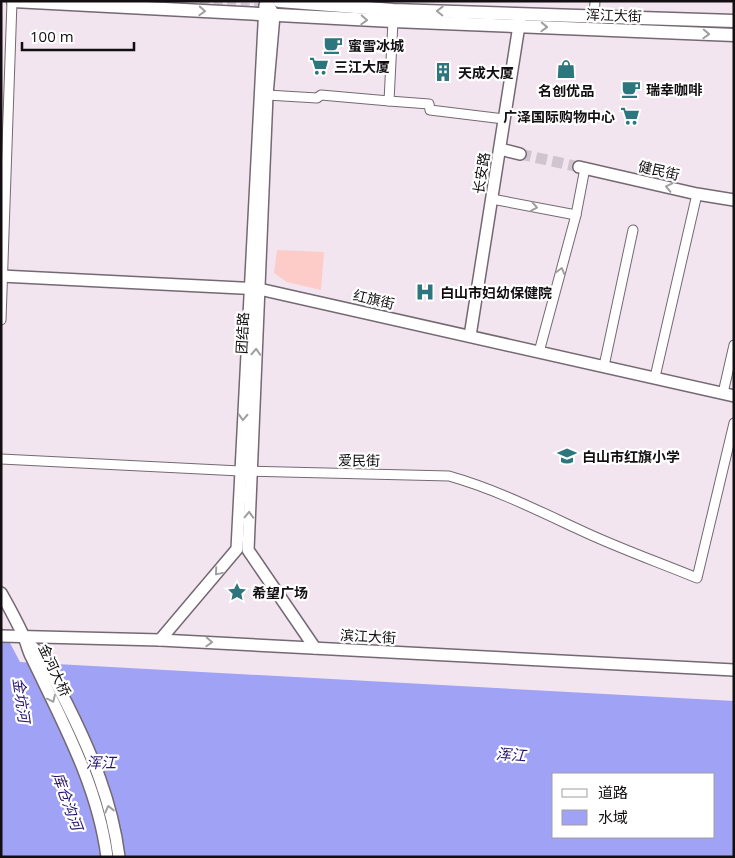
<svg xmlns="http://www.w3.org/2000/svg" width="735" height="858" font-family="'Open Sans','Noto Sans SC',sans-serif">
  <rect width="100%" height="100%" fill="#f2e5ef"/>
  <path fill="#fdcbc8" d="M277 250 324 252 321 290 287 282 274 273Z"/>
  <path fill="#a0a2f5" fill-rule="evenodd" d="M1 626 20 662 734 701V857H1ZM554 774H714V837H554Z"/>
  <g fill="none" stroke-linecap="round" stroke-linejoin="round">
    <path stroke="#d0c5ce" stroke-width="9" stroke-dasharray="9 4.5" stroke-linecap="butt" d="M200 5 326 11"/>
    <path stroke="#d0c5ce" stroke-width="11" stroke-dasharray="11 5.5" stroke-linecap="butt" d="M520 154 579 167"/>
    <g stroke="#746972" stroke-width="11">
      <g id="street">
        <path d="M594 17 595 1"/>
        <path d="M267 95 317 98 321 95 389 101 393 21"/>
        <path d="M389 101 429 104 430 110 504 119"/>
        <path d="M492 199 576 215"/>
        <path d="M1 320 12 1"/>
        <path d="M539 352 576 215 585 168"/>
        <path d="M604 366 633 230"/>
        <path d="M655 377 697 194"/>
        <path d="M723 393 734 345"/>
        <path d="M1 459 240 471 449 476C495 489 537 510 580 530 618 548 658 562 697 578L734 423"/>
      </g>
    </g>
    <g stroke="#746972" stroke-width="14">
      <g id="secondary">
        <path d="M266 1 274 15 267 95 248 550 315 648"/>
        <path d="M500 149 520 154"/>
        <path d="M579 167 697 194 734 200"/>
        <path d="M1 276 259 289 734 396"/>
        <path d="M470 336 520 19"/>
        <path d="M1 593C9 607 17 622 24 637 27 644 28 651 32 658 62 721 98 786 107 857"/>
        <path d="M1 636 160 640 734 670"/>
        <path d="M160 640 237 549 265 5"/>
        <path d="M27 641C47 661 53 678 66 702 91 752 112 801 119 857"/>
      </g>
    </g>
    <g stroke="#746972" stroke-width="15">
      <g id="primary">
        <path d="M13 1 393 21 734 35"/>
        <path d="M279 1 393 10 734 21"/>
      </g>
    </g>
    <use href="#street" stroke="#fff" stroke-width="9"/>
    <use href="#secondary" stroke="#fff" stroke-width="11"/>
    <use href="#primary" stroke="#fff" stroke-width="12"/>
  </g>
  <defs><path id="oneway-chevron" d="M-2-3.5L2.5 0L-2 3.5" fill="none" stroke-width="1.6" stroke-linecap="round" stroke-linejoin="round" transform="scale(1.25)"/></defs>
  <g stroke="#a09fa0">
    <use href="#oneway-chevron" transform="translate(202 11) rotate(3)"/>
    <use href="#oneway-chevron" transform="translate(440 11) rotate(-179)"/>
    <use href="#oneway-chevron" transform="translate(364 20) rotate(3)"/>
    <use href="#oneway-chevron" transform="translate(544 27) rotate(2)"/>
    <use href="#oneway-chevron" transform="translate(706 34) rotate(2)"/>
    <use href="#oneway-chevron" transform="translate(669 187) rotate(-167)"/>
    <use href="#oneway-chevron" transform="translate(534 207) rotate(11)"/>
    <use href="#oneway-chevron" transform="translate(561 271) rotate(-75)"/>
    <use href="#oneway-chevron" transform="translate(256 352) rotate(-87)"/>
    <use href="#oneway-chevron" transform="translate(243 417) rotate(93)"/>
    <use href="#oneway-chevron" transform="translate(249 515) rotate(-88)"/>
    <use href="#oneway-chevron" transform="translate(218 572) rotate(130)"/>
    <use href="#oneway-chevron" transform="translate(209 642) rotate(3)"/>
    <use href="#oneway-chevron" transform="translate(52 699) rotate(65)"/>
    <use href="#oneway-chevron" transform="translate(109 809) rotate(-104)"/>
  </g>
  <defs>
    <g id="cafe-bare" transform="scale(1.5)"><path d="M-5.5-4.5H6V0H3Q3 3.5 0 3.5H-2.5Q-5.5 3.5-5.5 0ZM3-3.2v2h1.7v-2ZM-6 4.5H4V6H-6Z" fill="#2d767e" stroke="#fff" stroke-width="2.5" paint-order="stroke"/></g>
    <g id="supermarket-bare" transform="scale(1.5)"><path d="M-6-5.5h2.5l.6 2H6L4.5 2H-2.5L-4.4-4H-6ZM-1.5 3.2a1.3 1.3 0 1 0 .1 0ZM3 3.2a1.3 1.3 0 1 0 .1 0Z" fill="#2d767e" stroke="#fff" stroke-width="2.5" paint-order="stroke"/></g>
    <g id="shop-bare" transform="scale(1.5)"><path d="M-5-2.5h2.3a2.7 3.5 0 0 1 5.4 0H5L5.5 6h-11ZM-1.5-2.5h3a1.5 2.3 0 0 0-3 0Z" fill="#2d767e" stroke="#fff" stroke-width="2.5" paint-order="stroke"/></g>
    <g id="building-bare" transform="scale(1.5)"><path d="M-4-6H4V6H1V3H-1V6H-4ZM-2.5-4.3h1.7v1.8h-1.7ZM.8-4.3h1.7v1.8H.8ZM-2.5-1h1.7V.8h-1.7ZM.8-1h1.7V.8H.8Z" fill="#2d767e" stroke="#fff" stroke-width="2.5" paint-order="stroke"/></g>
    <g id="hospital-bare" transform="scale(1.5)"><path d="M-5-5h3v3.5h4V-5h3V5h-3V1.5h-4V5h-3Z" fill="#2d767e" stroke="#fff" stroke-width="2.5" paint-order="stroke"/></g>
    <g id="school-bare" transform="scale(1.5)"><path d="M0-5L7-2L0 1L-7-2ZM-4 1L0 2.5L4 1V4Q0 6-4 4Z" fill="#2d767e" stroke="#fff" stroke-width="2.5" paint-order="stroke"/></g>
    <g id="sight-bare" transform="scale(1.5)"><path d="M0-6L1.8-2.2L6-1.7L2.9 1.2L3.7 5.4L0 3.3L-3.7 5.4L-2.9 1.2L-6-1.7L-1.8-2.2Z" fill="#2d767e" stroke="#fff" stroke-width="2.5" paint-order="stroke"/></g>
  </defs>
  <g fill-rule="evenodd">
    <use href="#cafe-bare" x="333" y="45"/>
    <use href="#supermarket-bare" x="319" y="66"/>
    <use href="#shop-bare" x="566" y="69"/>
    <use href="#building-bare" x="443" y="72"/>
    <use href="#cafe-bare" x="631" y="89"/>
    <use href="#supermarket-bare" x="630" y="116"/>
    <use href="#hospital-bare" x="425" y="292"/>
    <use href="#school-bare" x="567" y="456"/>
    <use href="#sight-bare" x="237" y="592"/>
  </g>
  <g text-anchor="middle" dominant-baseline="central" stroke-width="4.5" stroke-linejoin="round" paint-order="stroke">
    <g font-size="14" fill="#120e11" stroke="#fff">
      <text transform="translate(614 15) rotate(2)">浑江大街</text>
      <text transform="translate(659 170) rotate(13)">健民街</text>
      <text transform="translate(481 173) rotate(-81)">长安路</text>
      <text transform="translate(374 299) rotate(13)">红旗街</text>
      <text transform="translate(242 333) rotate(-87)">团结路</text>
      <text transform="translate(359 460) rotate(1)">爱民街</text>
      <text transform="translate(368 636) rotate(3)">滨江大街</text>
      <text transform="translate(55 670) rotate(65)">金河大桥</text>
    </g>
    <g font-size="14" font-weight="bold" fill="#120e11" stroke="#fff" text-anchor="start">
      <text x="348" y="45">蜜雪冰城</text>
      <text x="334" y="66">三江大厦</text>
      <text x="458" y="72">天成大厦</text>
      <text x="646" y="89">瑞幸咖啡</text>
      <text x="566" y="90" text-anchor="middle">名创优品</text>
      <text x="615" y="116" text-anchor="end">广泽国际购物中心</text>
      <text x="440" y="292">白山市妇幼保健院</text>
      <text x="582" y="456">白山市红旗小学</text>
      <text x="252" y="592">希望广场</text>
    </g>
    <g font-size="15" font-style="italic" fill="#271472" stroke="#fff">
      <text transform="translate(22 700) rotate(82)">金坑河</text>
      <text transform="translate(511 754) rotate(4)">浑江</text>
      <text x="101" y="762">浑江</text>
      <text transform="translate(68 801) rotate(70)">库仓沟河</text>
    </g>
  </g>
  <rect width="735" height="858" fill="none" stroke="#120e11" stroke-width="5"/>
  <rect x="552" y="773" width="162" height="65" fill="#ffffff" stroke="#a09fa0"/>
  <rect x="562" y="789" width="25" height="8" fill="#ffffff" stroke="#a09fa0"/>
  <text x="598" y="798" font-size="15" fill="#120e11">道路</text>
  <rect x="562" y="810" width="25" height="15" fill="#a0a2f5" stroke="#a09fa0"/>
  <text x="598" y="823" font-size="15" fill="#120e11">水域</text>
  <path d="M22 42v8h112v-8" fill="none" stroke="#120e11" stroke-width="2.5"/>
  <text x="30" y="42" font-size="15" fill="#120e11" stroke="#ffffff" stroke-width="4" paint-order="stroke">100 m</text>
</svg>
